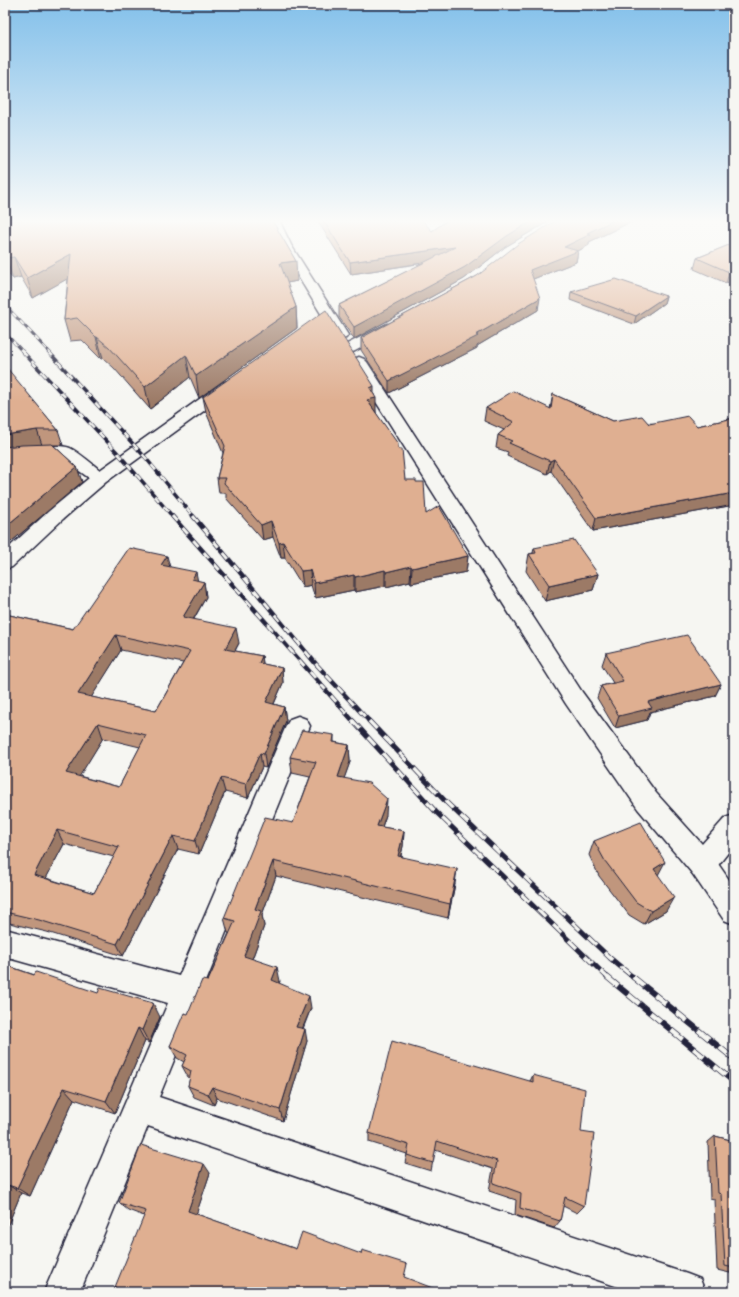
<svg xmlns="http://www.w3.org/2000/svg" width="739" height="1297" font-family="'Shantell Sans',sans-serif">
  <rect width="100%" height="100%" fill="#f6f6f2"/>
  <filter id="ink" filterUnits="userSpaceOnUse"><feTurbulence type="fractalNoise" baseFrequency=".025" numOctaves="2"/><feDisplacementMap in="SourceGraphic" scale="8" xChannelSelector="R" yChannelSelector="G"/><feConvolveMatrix kernelMatrix="1 2 1 2 8 2 1 2 1" color-interpolation-filters="sRGB"/></filter>
  <g filter="url(#ink)">
    <g fill="none" stroke-linecap="round" stroke-linejoin="round">
      <g stroke="#22223b" stroke-width="3">
        <g id="minor">
          <path d="M387 324 392 325 394 328 392 331 355 351 350 353 345 351 342 348 345 345Z"/>
          <path d="M228 381 234 383 236 386 234 389 106 482 63 519 12 567 5 569V551L49 511 89 478 60 457 27 458 5 462V452C19 449 57 443 70 448 80 453 91 463 100 470L222 383Z"/>
          <path d="M298 716 306 719 310 726 159 1097 687 1274 700 1279 705 1292H633L148 1126 80 1292H44L168 1003 5 957V929L179 976 286 726 290 719Z"/>
          <path d="M702 852 712 855 734 887V924L724 920 692 873 689 864 692 855Z"/>
        </g>
      </g>
      <g stroke="#22223b" stroke-width="3">
        <g id="tertiary">
          <path d="M267 220H279L291 245 348 335 346 338 341 339 336 338 334 335 279 245Z"/>
          <path d="M359 357 364 359 367 362 582 692 656 793 702 844 725 818 734 815V845L712 873 702 876 692 873 638 809 566 704 351 362 354 359Z"/>
        </g>
      </g>
      <use href="#minor" fill="#f6f6f2" fill-rule="evenodd"/>
      <use href="#tertiary" fill="#f6f6f2" fill-rule="evenodd"/>
      <g stroke="#22223b" stroke-width="3">
        <g id="rail-far4">
          <path d="M5 305 49 352"/>
          <path d="M5 333 23 352"/>
        </g>
      </g>
      <g stroke="#22223b" stroke-width="3.5">
        <g id="rail-far3">
          <path d="M22 351 116 451 173 517"/>
          <path d="M48 351 145 457 194 517"/>
        </g>
      </g>
      <g stroke="#22223b" stroke-width="4.5">
        <g id="rail-far2">
          <path d="M172 516 354 722"/>
          <path d="M193 516 316 664 370 722"/>
        </g>
      </g>
      <g stroke="#22223b" stroke-width="5">
        <g id="rail-far1">
          <path d="M353 721 436 812 608 978"/>
          <path d="M369 721 447 803 610 958 634 978"/>
        </g>
      </g>
      <g stroke="#22223b" stroke-width="6">
        <g id="rail">
          <path d="M607 977 734 1082"/>
          <path d="M633 977 734 1059"/>
        </g>
      </g>
      <use href="#rail-far4" stroke="#f6f6f2" stroke-width="2" stroke-dasharray="5.5" stroke-linecap="butt"/>
      <use href="#rail-far3" stroke="#f6f6f2" stroke-width="2.5" stroke-dasharray="7" stroke-linecap="butt"/>
      <use href="#rail-far2" stroke="#f6f6f2" stroke-width="3" stroke-dasharray="8" stroke-linecap="butt"/>
      <use href="#rail-far1" stroke="#f6f6f2" stroke-width="3.5" stroke-dasharray="11" stroke-linecap="butt"/>
      <use href="#rail" stroke="#f6f6f2" stroke-width="4.5" stroke-dasharray="14" stroke-linecap="butt"/>
    </g>
    <g fill="#c0967d" stroke="#22223b" fill-rule="evenodd">
      <path d="M5 220 297 281 287 283 296 307 297 328 199 398 190 377 150 409 114 368 103 358 101 359 82 340 70 341 64 320 68 278 33 298 21 277 13 279 5 270Z"/>
      <path d="M317 220H390L392 222 432 231 448 220H551L505 247 464 279 354 339 339 317V305L424 263 351 274Z"/>
      <path d="M557 220H635L589 242V245L578 251 576 262 533 279 538 310 477 346V348L389 393 361 350V338L477 276Z"/>
      <path d="M729 245 734 280 726 283 694 269 697 258Z"/>
      <path d="M571 292 666 296 664 303 634 324 570 300Z"/>
      <path d="M5 367 58 430 63 445H53L77 467 82 482 5 547Z"/>
      <path d="M553 394 613 421 697 426 734 418V505L593 531 551 471 547 474 507 456 508 452 496 448 498 435 504 430 484 421 486 408 550 409Z"/>
      <path d="M374 395 376 413 398 449 405 480 416 482 426 514 468 556 466 572 411 583 410 581 386 587 385 586 355 592 354 590 315 598 311 585 303 587 285 558H281L273 537 263 540 226 498V493H219L217 478 223 453 206 412 203 397Z"/>
      <path d="M534 548 598 574 593 590 545 601 526 571 529 554 533 553Z"/>
      <path d="M170 567 198 581 204 582 206 597 194 619 239 643 235 651 262 656 263 664 282 668 283 683 274 704 284 707 286 721 266 768 262 767 248 798 225 792 199 854 178 849 123 956 47 932 5 922V614L73 629ZM121 650 183 663 156 711 91 697ZM103 738 140 747 119 787 79 776ZM64 844 114 857 94 893 46 878Z"/>
      <path d="M606 653 721 684 715 696 650 712 647 720 615 728 597 698 601 686 613 683 602 665Z"/>
      <path d="M334 735V742L349 745 350 762 344 778 386 815 382 827 404 831 403 846 401 856 455 884 448 918 276 876 262 915 264 926 252 959 280 981 279 983 311 1008 303 1029 307 1041 283 1121 217 1098 214 1105 194 1097 188 1086 190 1078 188 1077 182 1066 184 1062 177 1058 170 1046 208 981 229 933H228L224 918 293 823 310 777 292 773 290 757Z"/>
      <path d="M594 841 658 875 666 911 644 924 629 915 599 876 589 855Z"/>
      <path d="M5 965 160 1017 149 1043 145 1041 115 1113 74 1099 30 1196 21 1193 7 1227 5 1226Z"/>
      <path d="M533 1075 581 1132 584 1206 577 1213 563 1206 560 1221 554 1228 515 1215 516 1200 489 1191 493 1169 435 1150 431 1171 405 1163 407 1154 369 1142V1133L530 1081Z"/>
      <path d="M715 1136 734 1141V1274L717 1270 714 1199 710 1198 708 1142Z"/>
      <path d="M210 1173 196 1214 296 1249 404 1277 144 1216 128 1210 119 1203Z"/>
    </g>
    <g fill="#9c7a66" stroke="#22223b">
      <path d="M533 220H551L505 247 464 279 354 339V327L507 236Z"/>
      <path d="M614 220H635L589 242V245L578 251 576 262 528 281 530 270 587 233Z"/>
      <path d="M455 247V258L351 274 350 262Z"/>
      <path d="M71 254 76 274 33 298 27 278Z"/>
      <path d="M14 257 21 277 13 279 6 258Z"/>
      <path d="M296 261 297 281 282 284 280 263Z"/>
      <path d="M734 270V280L726 283 729 272Z"/>
      <path d="M666 296 664 303 634 324 636 316Z"/>
      <path d="M540 298 538 310 477 346V348L389 393V381L476 335Z"/>
      <path d="M296 307 297 328 199 398 196 376Z"/>
      <path d="M96 337H97L103 358 101 359Z"/>
      <path d="M186 355 190 377 150 409 145 387Z"/>
      <path d="M374 386V398H376V413L367 400 370 388Z"/>
      <path d="M37 430 42 445 5 450V435Z"/>
      <path d="M554 459 551 471 547 474 550 461Z"/>
      <path d="M77 467 82 482 5 547V527Z"/>
      <path d="M734 493V505L593 531 596 518Z"/>
      <path d="M271 521 273 537 263 540 261 525Z"/>
      <path d="M283 542 285 558H281L279 543Z"/>
      <path d="M167 556 171 571 161 565Z"/>
      <path d="M468 556 466 572 411 583 412 568Z"/>
      <path d="M411 566 410 581 386 587V572Z"/>
      <path d="M310 570 311 585 303 587 301 571Z"/>
      <path d="M385 570V586L355 592V577Z"/>
      <path d="M196 572 199 587 192 579Z"/>
      <path d="M598 574 593 590 545 601 549 585Z"/>
      <path d="M354 575V590L315 598 314 583Z"/>
      <path d="M204 582 206 597 186 632 183 617Z"/>
      <path d="M236 628 239 643 228 663 225 649Z"/>
      <path d="M116 635 121 650 84 709 78 694Z"/>
      <path d="M262 656 264 671 259 663Z"/>
      <path d="M282 668 283 683 268 717 266 702Z"/>
      <path d="M721 684 715 696 650 712 647 720 615 728 619 716 648 702Z"/>
      <path d="M284 707 286 721 266 768 264 754Z"/>
      <path d="M98 723 103 738 73 787 66 773Z"/>
      <path d="M349 745 350 762 339 793 338 777Z"/>
      <path d="M260 753 262 767 248 798 246 784Z"/>
      <path d="M221 778 225 792 199 854 195 841Z"/>
      <path d="M387 799 386 815 377 841V826Z"/>
      <path d="M57 830 64 844 41 888 34 875Z"/>
      <path d="M404 831 403 846 397 871 398 856Z"/>
      <path d="M173 836 178 849 123 956 117 944Z"/>
      <path d="M273 861 276 876 262 915 264 926 248 970 244 956 255 909Z"/>
      <path d="M665 862 657 877 654 869Z"/>
      <path d="M457 869 455 884 448 918 450 904Z"/>
      <path d="M674 897 666 911 644 924 651 911Z"/>
      <path d="M277 967 280 981 275 993 272 980Z"/>
      <path d="M309 996 311 1008 298 1039 296 1027Z"/>
      <path d="M153 1003 160 1017 149 1043 142 1030Z"/>
      <path d="M138 1028 145 1041 115 1113 106 1101Z"/>
      <path d="M305 1029 307 1041 283 1121 280 1110Z"/>
      <path d="M212 1087 217 1098 214 1105 208 1094Z"/>
      <path d="M64 1088 74 1099 30 1196 17 1188Z"/>
      <path d="M204 1164 210 1173 195 1218 188 1211Z"/>
      <path d="M8 1185 21 1193 7 1227 5 1226V1192Z"/>
    </g>
    <g fill="#dfaf91" stroke="#22223b" fill-rule="evenodd">
      <path d="M5 220H272L296 261 280 263 296 307 196 376 186 355 145 387 109 347 97 337H96L77 318 64 320 71 254 27 278 14 257 6 258 5 257Z"/>
      <path d="M323 220H390L392 222 402 220H422L432 231 448 220H533L507 236 465 267 354 327 339 305 455 247 350 262Z"/>
      <path d="M557 220H614L587 233 591 234 564 247 578 251 530 270 540 298 476 335 478 336 389 381 361 338 477 276 518 244Z"/>
      <path d="M734 244V270L729 272 697 258 729 245Z"/>
      <path d="M616 279 666 296 636 316 571 292Z"/>
      <path d="M326 310 374 386 370 388 376 398 367 400 398 444V449H402L405 480H416V482H424L426 514 439 506 468 556 412 568 411 566 386 572 385 570 355 577 354 575 314 583 310 570 301 571 283 542 279 543 271 521 261 525 224 483 226 478H217L225 446 203 397Z"/>
      <path d="M5 367 7 368 58 430H37L5 435Z"/>
      <path d="M513 391 551 409 553 394 613 421 642 416 649 424 688 416 697 426 734 418V493L596 518 554 459 550 461 509 443 512 441 498 435 514 422 486 408Z"/>
      <path d="M52 444 77 467 5 527V447L22 445Z"/>
      <path d="M574 540 598 574 549 585 529 554 536 553 534 548Z"/>
      <path d="M129 548 167 556 161 565 196 572 192 579 204 582 183 617 236 628 225 649 262 656 259 663 282 668 266 702 284 707 264 754 260 753 246 784 221 778 195 841 173 836 117 944 39 920 5 912V614L73 629ZM116 635 190 651 156 711 78 694ZM98 723 146 735 119 787 66 773ZM57 830 119 847 94 893 34 875Z"/>
      <path d="M687 635 721 684 648 702 652 708 619 716 601 686 623 681 606 653Z"/>
      <path d="M302 730 334 735 333 742 349 745 338 777 369 783 387 799 377 826 404 831 398 856 457 869 450 904 273 861 255 909 261 911 244 956 277 967 272 980 309 996 296 1027 305 1029 280 1110 212 1087 208 1094 188 1086 191 1071 182 1066 187 1055 170 1046 184 1013 188 1014 202 980 208 981 235 921 224 918 265 817 293 823 316 762 290 757Z"/>
      <path d="M641 822 665 862 654 869 674 897 651 911 636 902 605 861 594 841Z"/>
      <path d="M5 965 34 975 36 972 98 993 100 988 153 1003 142 1030 138 1028 106 1101 64 1088 17 1188 8 1185 5 1192V1080L9 1073 5 1072Z"/>
      <path d="M392 1041 533 1082V1075L585 1089 581 1132 594 1134 584 1206 565 1197 560 1221 520 1208 521 1193 493 1183 497 1161 437 1141 433 1163 407 1155 409 1145 369 1133Z"/>
      <path d="M715 1136 734 1141V1268L725 1266 721 1194 718 1193Z"/>
      <path d="M141 1145 204 1164 188 1211 296 1249 302 1232 361 1254 362 1250 407 1264 404 1277 443 1292H113L146 1211 119 1203Z"/>
    </g>
  </g>
  <linearGradient id="sky" x2="0" y2="1"><stop stop-color="#83c0ea"/><stop offset="0.55" stop-color="#fbfbf9"/><stop offset="1" stop-color="#fbfbf9" stop-opacity="0"/></linearGradient>
  <rect width="739" height="402" fill="url(#sky)"/>
  <rect width="739" height="1297" fill="none" stroke="#f6f6f2" stroke-width="20"/>
  <rect x="10" y="10" width="719" height="1277" fill="none" stroke="#22223b" stroke-width="1.5" filter="url(#ink)"/>
</svg>
